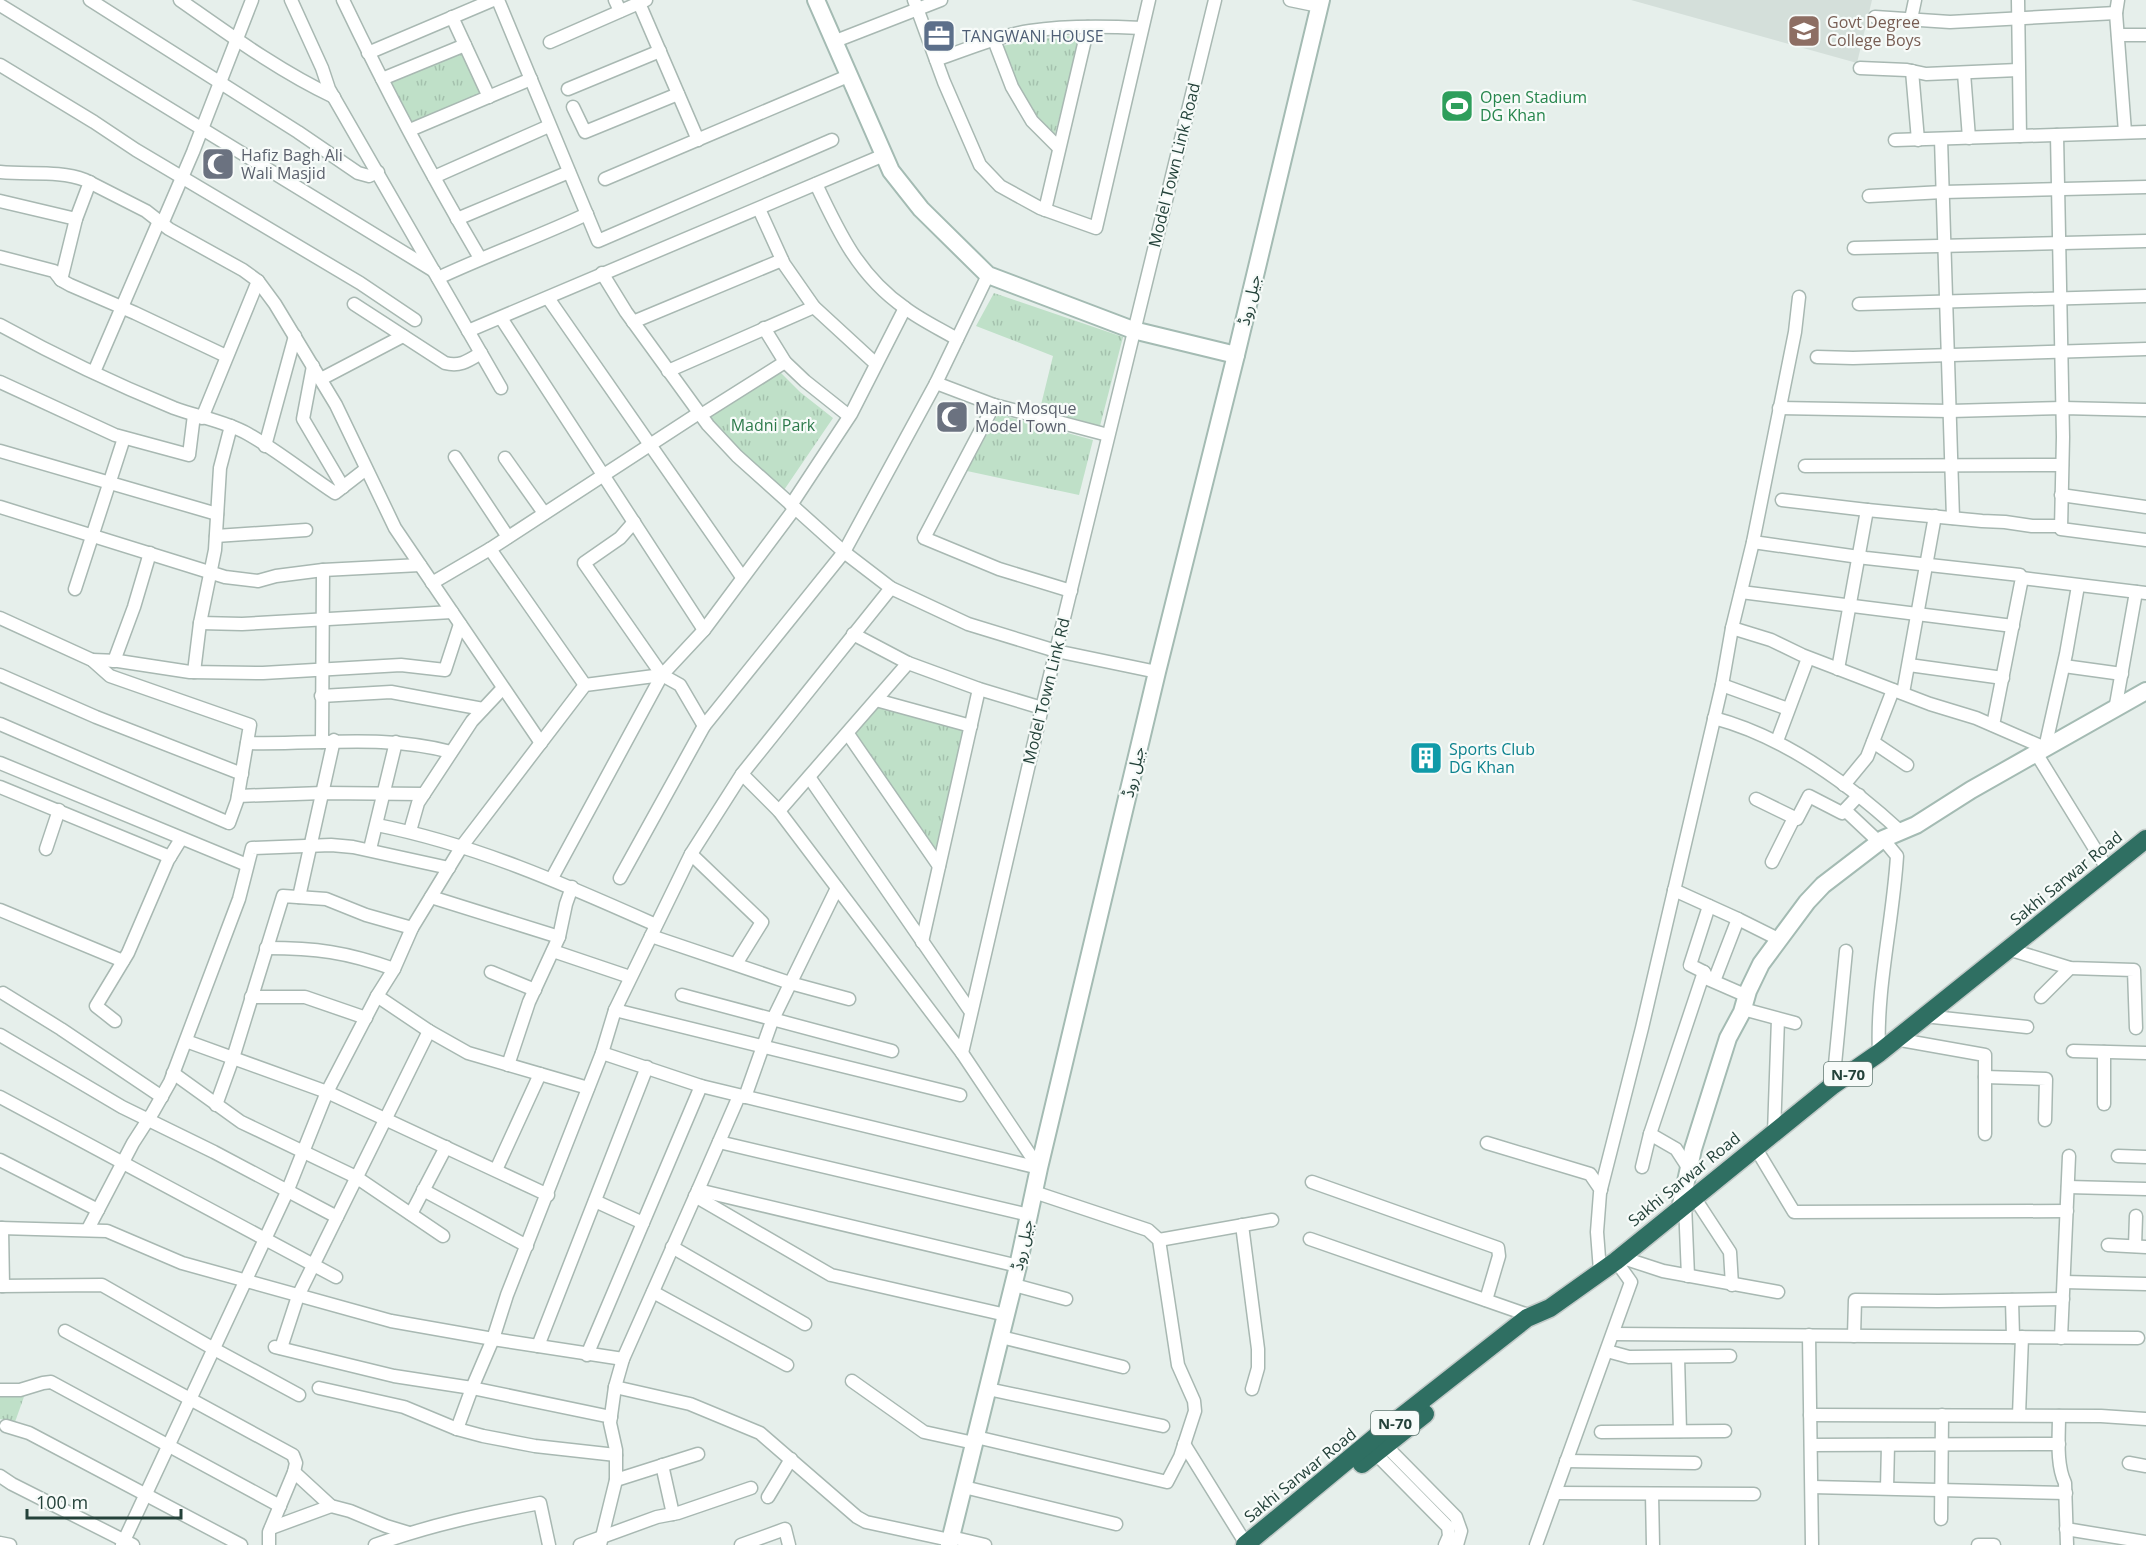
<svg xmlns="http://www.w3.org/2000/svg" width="2146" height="1545" font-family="'Open Sans','Noto Sans Arabic',sans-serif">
  <defs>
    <pattern id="grass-tufts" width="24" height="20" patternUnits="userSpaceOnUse" patternTransform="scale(1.5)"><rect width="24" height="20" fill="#bfe0c8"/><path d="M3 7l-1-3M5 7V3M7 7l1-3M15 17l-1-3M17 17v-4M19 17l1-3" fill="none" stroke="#a4c1ad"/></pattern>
  </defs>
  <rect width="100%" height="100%" fill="#e6efeb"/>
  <path fill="#d4dfda" d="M1631 0H1872L1857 63Z"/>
  <g fill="url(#grass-tufts)">
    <path d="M1063 36 1080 37 1055 134C1022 105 1017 86 1001 46Z"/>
    <path d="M463 50 482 94 412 125 389 80Z"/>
    <path d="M994 293 1123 337 1100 426 1040 409 1053 356 976 326Z"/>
    <path d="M778 370 800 392 833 418 784 490 721 435 707 419Z"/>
    <path d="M998 414 1093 440 1079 495 967 471Z"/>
    <path d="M876 704 964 731 935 851 855 733Z"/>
    <path d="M0 1394H25L15 1422 0 1419Z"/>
  </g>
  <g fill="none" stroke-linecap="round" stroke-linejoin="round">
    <g stroke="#a8b8b2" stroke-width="15">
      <g id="street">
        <path d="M90 0 298 132 358 173 369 176 378 172"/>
        <path d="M180 0C230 35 279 71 334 97"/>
        <path d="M291 0 322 68 329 89 501 388"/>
        <path d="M343 0C385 88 431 175 480 258"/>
        <path d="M498 0 598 241 832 140"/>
        <path d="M615 0 620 11"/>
        <path d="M914 0 944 82 980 165 1000 186 1040 208 1096 228 1149 0"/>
        <path d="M1290 0 1319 6"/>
        <path d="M2018 0 2020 136"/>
        <path d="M2118 0 2116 13 2125 132"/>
        <path d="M639 3 698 140"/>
        <path d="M0 5 434 271"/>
        <path d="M452 17 489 97"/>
        <path d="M1875 17 1950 22 2116 13"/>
        <path d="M1911 19 1915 0"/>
        <path d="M2118 35H2146"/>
        <path d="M994 40 1012 87 1032 121 1059 148"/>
        <path d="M550 42 646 0"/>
        <path d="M833 42 941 0"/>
        <path d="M368 53 493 0"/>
        <path d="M936 60C967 49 998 36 1030 31 1067 25 1105 26 1142 28"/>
        <path d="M0 65 94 122 136 150 360 283 415 320"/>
        <path d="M1860 68 1907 70 1926 74 2018 70"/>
        <path d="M1912 71 1918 140"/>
        <path d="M1964 73 1969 138"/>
        <path d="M382 79 465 45"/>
        <path d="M568 89 660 51"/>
        <path d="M573 107 585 132 678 94"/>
        <path d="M410 130 531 79"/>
        <path d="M2057 135 2063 437 2061 529 2146 540"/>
        <path d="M1941 139 1953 518"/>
        <path d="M1895 140 2146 132"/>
        <path d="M0 172C28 175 59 170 85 180L146 211 169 229 243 270 258 281 275 304 336 405 395 528 541 743"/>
        <path d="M434 177 549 126"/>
        <path d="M605 179 848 76"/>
        <path d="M816 184C839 233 859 276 905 308 921 320 940 329 957 339"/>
        <path d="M1869 196 1943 192 2146 187"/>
        <path d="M0 201 76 219"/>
        <path d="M759 209 784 264 814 307 876 364"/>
        <path d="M1045 210 1088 27"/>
        <path d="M457 219 569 172"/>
        <path d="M162 224 193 152 252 0"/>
        <path d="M1854 248 2146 241"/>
        <path d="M0 257 54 271 61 280 70 285 135 313 226 356"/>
        <path d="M602 273 626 312 708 425 737 456 795 508 844 552 891 588 968 624 1056 651 1157 672"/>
        <path d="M438 278C487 255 538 237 587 214"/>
        <path d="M61 280 76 219 90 182"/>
        <path d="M548 298 742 577"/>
        <path d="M354 304 445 363C460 367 468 361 481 353"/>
        <path d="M1859 304 2146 296"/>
        <path d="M501 318 704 630"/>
        <path d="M633 322 782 260"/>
        <path d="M0 325C56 356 115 384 174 408 198 417 225 421 248 434 278 451 306 474 335 493L366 469"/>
        <path d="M764 328 785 362 805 381 849 416"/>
        <path d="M468 331 884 155"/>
        <path d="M1817 357 1853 358 2146 349"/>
        <path d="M313 366 303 419 343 487"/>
        <path d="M668 371 814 307"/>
        <path d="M94 372 159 221"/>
        <path d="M321 379 403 336"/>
        <path d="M0 382 115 435 189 455 194 415"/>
        <path d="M936 383 994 405 1108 435"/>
        <path d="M994 405 924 538 999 569 1071 591"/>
        <path d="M1779 408 1950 411 2063 408 2146 410"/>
        <path d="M701 415 785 362"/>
        <path d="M202 418 258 281"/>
        <path d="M265 446 295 336"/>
        <path d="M0 451 217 514"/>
        <path d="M455 457 508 537"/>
        <path d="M505 458 544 513"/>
        <path d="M1805 466 2062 465"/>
        <path d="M2061 495 2146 507"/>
        <path d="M1782 500 1867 510 1982 521 2005 522 2032 526H2061"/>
        <path d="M791 505 851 414 905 308"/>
        <path d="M0 507 225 577 258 581 276 576 323 570 420 565"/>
        <path d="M634 522 620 538 584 563 662 675"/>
        <path d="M216 536 306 530"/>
        <path d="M1753 542 1866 558 2020 575 2022 578 1993 725"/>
        <path d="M490 549 585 685"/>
        <path d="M2022 578 2146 593"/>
        <path d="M432 583 490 549 699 413"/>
        <path d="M891 588 742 774 779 811 962 1053 1039 1168"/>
        <path d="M75 589 124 438"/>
        <path d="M1741 592 2013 626"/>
        <path d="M0 618 92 660 110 676 250 725 237 801 229 823 0 724"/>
        <path d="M200 623 242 624 452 612"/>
        <path d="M1732 628 1771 640 1802 655 1930 704 1976 718 2045 748 2066 654 2078 586"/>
        <path d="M853 634 908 663 979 689 1042 708"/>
        <path d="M92 660 118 661 190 672 263 673 401 665 445 670 460 624"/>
        <path d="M114 661 134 607 150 553"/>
        <path d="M1909 665 2003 678"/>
        <path d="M2064 666 2122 674"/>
        <path d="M1838 669 1867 510"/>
        <path d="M194 672 200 623 215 550 220 468 231 426"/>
        <path d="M0 675 96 717 242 774"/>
        <path d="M1722 685 1788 709"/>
        <path d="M1903 693 1935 516"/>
        <path d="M321 696 391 692 483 709"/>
        <path d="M876 700 971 726"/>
        <path d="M2115 710 2136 592"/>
        <path d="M1714 718C1785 737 1847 782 1901 832"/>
        <path d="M848 734 939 866"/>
        <path d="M1777 741 1808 658"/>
        <path d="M322 742 323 570"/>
        <path d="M1873 742 1907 765"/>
        <path d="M247 743C316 745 384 734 451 752"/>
        <path d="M2036 753 2108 870"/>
        <path d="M0 763 247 865"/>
        <path d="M809 777 971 1012"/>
        <path d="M1844 785 1867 757 1893 690"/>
        <path d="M0 787 170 857"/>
        <path d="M238 796 323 793 424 794"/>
        <path d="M1756 799 1797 819 1809 796 1842 813 1859 795"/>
        <path d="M1845 810 1879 842"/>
        <path d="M779 811 908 663"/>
        <path d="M377 825C477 845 564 884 656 925"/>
        <path d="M410 831 418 803 472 721 503 688"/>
        <path d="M46 849 59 810"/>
        <path d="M370 849 396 742"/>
        <path d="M691 854 762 922 736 964"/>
        <path d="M1772 862 1794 818"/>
        <path d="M552 878 662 675 704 630 795 508"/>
        <path d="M620 878 704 726"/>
        <path d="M1674 890 1738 919 1780 940"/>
        <path d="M299 897 334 740"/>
        <path d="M431 897 559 937"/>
        <path d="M1709 906 1690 965 1704 972 1708 979 1747 996"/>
        <path d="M0 910 123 961"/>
        <path d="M651 936 790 983 849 999"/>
        <path d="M922 942 979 689"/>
        <path d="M266 948C316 948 346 952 394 969"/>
        <path d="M2008 949 2070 968 2134 970 2136 1028"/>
        <path d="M553 951 630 977"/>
        <path d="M491 972 535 990"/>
        <path d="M1714 981 1738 919"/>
        <path d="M3 993 61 1029 162 1097"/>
        <path d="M682 995 892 1051"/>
        <path d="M377 996 429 1031 468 1053 588 1088"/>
        <path d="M251 997H305L366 1018"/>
        <path d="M2041 997 2070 968"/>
        <path d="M1743 1009 1795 1023"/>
        <path d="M615 1010 960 1095"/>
        <path d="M1924 1016 2027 1027"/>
        <path d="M115 1021 96 1006 128 953 168 860 181 839"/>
        <path d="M0 1035 122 1107 214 1152 337 1217"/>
        <path d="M1895 1039 1985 1055V1134"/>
        <path d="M186 1041 327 1092 548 1195"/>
        <path d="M2073 1051 2146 1053"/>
        <path d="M602 1053 701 1086 1039 1168"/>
        <path d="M962 1053 1042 708 1215 0"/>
        <path d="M1879 1053C1876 988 1893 922 1897 856L1883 839"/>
        <path d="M508 1065 529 1002 559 937 566 904 572 887"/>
        <path d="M173 1073 241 1122 356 1177 443 1236"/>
        <path d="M1985 1077 2046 1079 2045 1120"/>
        <path d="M1833 1085 1846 951"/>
        <path d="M0 1097 336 1277"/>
        <path d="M745 1097 772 1021 837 888"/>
        <path d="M2104 1104V1052"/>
        <path d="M216 1105 233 1058 283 896 326 899 366 915 412 928"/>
        <path d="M1774 1133 1778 1019"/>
        <path d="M1650 1134 1676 1149 1689 1169"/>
        <path d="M719 1142 1029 1215"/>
        <path d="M1487 1143 1590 1174 1601 1190"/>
        <path d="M1755 1147 1794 1212 2067 1211"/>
        <path d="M2118 1156 2146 1157"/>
        <path d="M0 1160 98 1210"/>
        <path d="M1642 1167 1650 1134 1704 972"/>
        <path d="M496 1170 540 1074"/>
        <path d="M1312 1182 1498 1248 1499 1256 1486 1300"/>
        <path d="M2068 1187 2146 1189"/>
        <path d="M423 1190 527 1246"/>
        <path d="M698 1190 739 1096"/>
        <path d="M695 1196 831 1275 1006 1315"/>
        <path d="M1694 1197 1730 1252 1732 1285"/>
        <path d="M595 1201 643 1223"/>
        <path d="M1685 1204 1688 1276"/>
        <path d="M411 1214 446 1147"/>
        <path d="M1242 1225 1258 1349V1368L1252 1389"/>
        <path d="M0 1228 107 1231 182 1263 391 1321 493 1339 623 1359"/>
        <path d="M2 1228 3 1286"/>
        <path d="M88 1229 133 1143 153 1112 170 1082 239 899 252 848 331 845 353 847 449 868"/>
        <path d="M1310 1239 1531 1316"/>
        <path d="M1159 1240 1272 1220"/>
        <path d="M2108 1245 2146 1247"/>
        <path d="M2135 1246 2136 1216"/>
        <path d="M672 1247 805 1324"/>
        <path d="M1620 1257 1663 1271 1778 1292"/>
        <path d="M1600 1271 1597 1232 1600 1193 1642 1028 1722 685 1732 628 1753 542 1795 332 1799 297"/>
        <path d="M2064 1282 2146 1284"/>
        <path d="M1014 1285 1066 1299"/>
        <path d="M0 1286 102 1285 214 1349 299 1395"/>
        <path d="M653 1292 787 1365"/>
        <path d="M2012 1300 2013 1337"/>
        <path d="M65 1331 293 1455 296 1463 294 1472 269 1532V1545"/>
        <path d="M1613 1334 2138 1338"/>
        <path d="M1809 1335 1812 1545"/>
        <path d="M1854 1336 1855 1300 1938 1301 2063 1299"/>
        <path d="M1001 1337 1123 1367"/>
        <path d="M2061 1338 2069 1156"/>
        <path d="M538 1346 647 1067"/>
        <path d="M275 1347 394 1376 472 1388 611 1417"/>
        <path d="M281 1348 298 1296 429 1031"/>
        <path d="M1607 1351 1629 1357 1730 1356"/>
        <path d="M587 1355 701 1086"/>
        <path d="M1678 1357 1680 1431"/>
        <path d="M852 1381 924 1432 974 1443"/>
        <path d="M615 1387 690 1404 760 1433 857 1517 866 1522 950 1540"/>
        <path d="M319 1388 404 1407 457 1429 483 1436 535 1446 616 1455"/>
        <path d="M988 1389 1163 1426"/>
        <path d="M0 1390H20L43 1383 51 1382 280 1506"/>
        <path d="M1810 1415 2101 1416 2146 1419"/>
        <path d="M2019 1415 2022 1337"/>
        <path d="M2059 1416C2059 1437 2056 1464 2065 1483L2067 1545"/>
        <path d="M6 1426 29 1433 241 1545"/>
        <path d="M457 1429 472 1388 493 1339 507 1295 602 1053 615 1010 691 854 742 774"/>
        <path d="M1601 1432 1725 1431"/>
        <path d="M976 1437 1167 1482 1180 1457 1195 1411 1194 1401 1178 1365 1159 1240 1148 1230 1034 1192"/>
        <path d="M1184 1444 1246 1544"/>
        <path d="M1811 1445 2059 1444"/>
        <path d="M1386 1446 1456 1517 1461 1531 1457 1545"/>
        <path d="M1376 1454 1448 1527 1449 1536 1445 1545"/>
        <path d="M1566 1461 1695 1463"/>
        <path d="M2129 1463 2146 1466"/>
        <path d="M662 1465 673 1514"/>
        <path d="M294 1472 331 1506 350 1511 386 1526 409 1533"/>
        <path d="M0 1476 12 1484 133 1545"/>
        <path d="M616 1480 698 1454"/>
        <path d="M964 1487 1116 1524"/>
        <path d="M1812 1487 2066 1493"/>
        <path d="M1887 1488 1888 1445"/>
        <path d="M1555 1493 1754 1494"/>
        <path d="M1652 1494 1653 1545"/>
        <path d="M768 1497 791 1459"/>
        <path d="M1941 1519 1942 1415"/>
        <path d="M271 1528 331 1506"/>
        <path d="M2066 1529 2146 1542"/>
        <path d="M951 1537 985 1545"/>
        <path d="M0 1543 10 1545"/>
        <path d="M122 1545 287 1192 327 1092 377 996 394 969 412 928 462 846 585 685 662 675 680 685 704 726 844 552 936 383 988 275"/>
        <path d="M375 1545C429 1525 483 1514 540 1503L549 1545"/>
        <path d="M580 1545 657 1517 678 1513 751 1488"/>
        <path d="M600 1545 616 1480V1450L610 1423 615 1387 623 1359 698 1190 1018 1266"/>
        <path d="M741 1545 785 1529 789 1545"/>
        <path d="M1536 1545 1631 1282 1616 1261"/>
        <path d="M1978 1545H1994"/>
      </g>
    </g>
    <g stroke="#a4bbb3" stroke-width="20">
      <g id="secondary">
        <path d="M816 0 891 171 921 209 988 275 1133 330 1236 355"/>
        <path d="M1680 1209 1693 1149 1715 1079 1728 1038 1742 1012 1748 991 1761 964 1807 902 1823 885 1883 839 1916 825 1971 790 2146 691"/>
        <path d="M949 1545 1018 1266 1039 1168 1157 672 1236 355 1321 0"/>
      </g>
    </g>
    <g stroke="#c2cac8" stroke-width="21">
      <g id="highway">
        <path d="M1362 1464 1425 1414"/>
        <path d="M1245 1545 1378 1435 1527 1318 1550 1308 1616 1261 1833 1085 1879 1053 2146 839"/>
      </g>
    </g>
    <use href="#street" stroke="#fff" stroke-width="12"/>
    <use href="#secondary" stroke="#fff" stroke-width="16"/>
    <use href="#highway" stroke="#2f6f62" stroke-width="18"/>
  </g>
  <defs>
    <g id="university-square" transform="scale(1.725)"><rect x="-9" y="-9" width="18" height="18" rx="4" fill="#8d6e63" stroke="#f7fbf9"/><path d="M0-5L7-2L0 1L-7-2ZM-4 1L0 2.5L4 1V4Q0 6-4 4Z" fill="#fff"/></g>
    <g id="office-square" transform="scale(1.725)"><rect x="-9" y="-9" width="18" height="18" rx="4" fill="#5c6f8a" stroke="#f7fbf9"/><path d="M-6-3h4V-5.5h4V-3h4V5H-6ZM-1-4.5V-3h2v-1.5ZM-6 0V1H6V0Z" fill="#fff"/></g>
    <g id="stadium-square" transform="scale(1.725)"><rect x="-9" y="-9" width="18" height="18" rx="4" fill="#2e9e5b" stroke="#f7fbf9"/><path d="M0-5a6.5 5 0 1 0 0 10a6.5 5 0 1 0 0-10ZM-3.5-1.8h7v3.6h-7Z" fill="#fff"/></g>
    <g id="mosque-square" transform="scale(1.725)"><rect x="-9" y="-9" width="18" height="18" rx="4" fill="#6b7280" stroke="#f7fbf9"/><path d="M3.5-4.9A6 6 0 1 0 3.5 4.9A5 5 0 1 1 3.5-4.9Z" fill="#fff"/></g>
    <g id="building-square" transform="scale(1.725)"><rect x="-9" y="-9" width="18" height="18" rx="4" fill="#0f9aa8" stroke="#f7fbf9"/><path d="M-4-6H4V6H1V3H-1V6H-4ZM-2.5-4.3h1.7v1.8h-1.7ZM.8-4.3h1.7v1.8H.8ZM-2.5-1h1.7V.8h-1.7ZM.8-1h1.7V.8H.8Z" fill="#fff"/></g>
  </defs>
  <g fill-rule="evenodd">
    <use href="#university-square" x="1804" y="31"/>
    <use href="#office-square" x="939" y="36"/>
    <use href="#stadium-square" x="1457" y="106"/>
    <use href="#mosque-square" x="218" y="164"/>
    <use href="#mosque-square" x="952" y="417"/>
    <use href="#building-square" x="1426" y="758"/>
  </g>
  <g text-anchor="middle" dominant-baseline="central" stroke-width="4.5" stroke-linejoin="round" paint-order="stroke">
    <g fill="#f7fbf9" stroke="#637a73" stroke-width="1.5">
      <rect x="1824" y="1062" width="48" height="24" rx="4.5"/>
      <rect x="1371" y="1411" width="48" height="24" rx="4.5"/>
    </g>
    <g font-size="15" font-weight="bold" fill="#24423a">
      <text x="1848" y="1074">N-70</text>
      <text x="1395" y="1423">N-70</text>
    </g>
    <g font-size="16" fill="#785e54" stroke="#f7fbf9" text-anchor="start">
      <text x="1827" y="22">Govt Degree<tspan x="1827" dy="18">College Boys</tspan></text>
    </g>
    <g font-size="16" fill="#4e5e75" stroke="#f7fbf9" text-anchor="start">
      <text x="962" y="36">TANGWANI HOUSE</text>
    </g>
    <g font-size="16" fill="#27864d" stroke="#f7fbf9" text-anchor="start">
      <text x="1480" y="97">Open Stadium<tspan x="1480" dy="18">DG Khan</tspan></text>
    </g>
    <g font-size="16" fill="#5b616d" stroke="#f7fbf9" text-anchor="start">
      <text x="241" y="155">Hafiz Bagh Ali<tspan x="241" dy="18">Wali Masjid</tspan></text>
      <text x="975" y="408">Main Mosque<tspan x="975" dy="18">Model Town</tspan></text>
    </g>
    <g font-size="16" fill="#24423a" stroke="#f7fbf9">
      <text transform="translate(1174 165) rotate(-76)">Model Town Link Road</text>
      <text transform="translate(1249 300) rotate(-77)">جیل روڈ</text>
      <text transform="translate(1046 691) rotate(-76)">Model Town Link Rd</text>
      <text transform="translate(1133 772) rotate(-77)">جیل روڈ</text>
      <text transform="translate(2066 878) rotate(-39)">Sakhi Sarwar Road</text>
      <text transform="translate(1684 1179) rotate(-39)">Sakhi Sarwar Road</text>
      <text transform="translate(1022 1245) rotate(-78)">جیل روڈ</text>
      <text transform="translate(1300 1475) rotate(-39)">Sakhi Sarwar Road</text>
    </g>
    <g font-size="16" fill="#2d7a4b" stroke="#f7fbf9">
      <text x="773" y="425">Madni Park</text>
    </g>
    <g font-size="16" fill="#0d838f" stroke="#f7fbf9" text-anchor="start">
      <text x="1449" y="749">Sports Club<tspan x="1449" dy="18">DG Khan</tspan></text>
    </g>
  </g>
  <path d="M27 1509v9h154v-9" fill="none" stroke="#24423a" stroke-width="3"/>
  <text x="36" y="1509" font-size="18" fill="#24423a" stroke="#f7fbf9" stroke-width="4.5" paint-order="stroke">100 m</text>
</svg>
